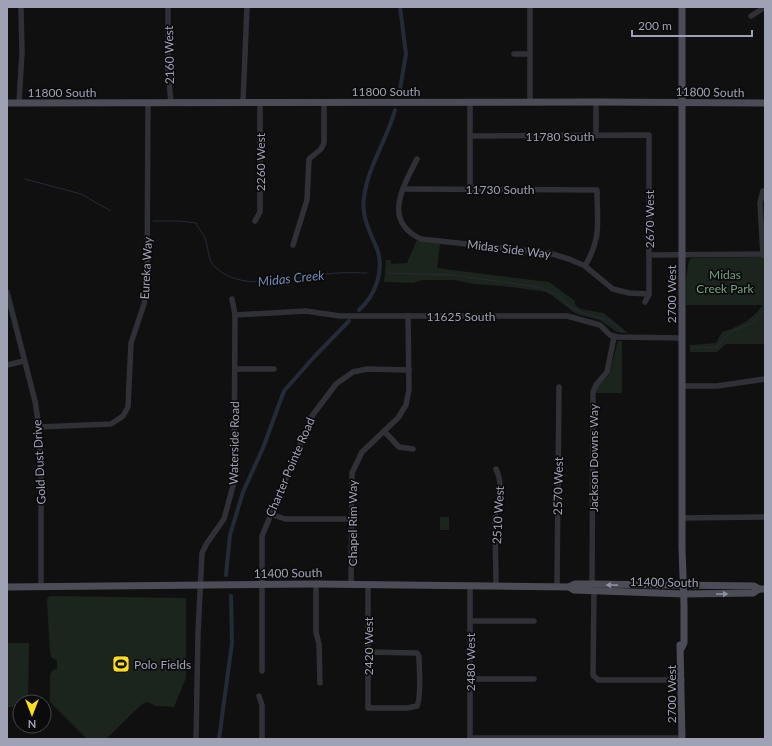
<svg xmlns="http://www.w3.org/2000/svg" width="772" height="746" font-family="Lato,sans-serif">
  <rect width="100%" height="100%" fill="#101011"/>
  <g fill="#1c241e">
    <path d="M417 240 440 244 437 268 549 282 575 301V305L581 309 604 313 628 333 617 332 600 320 576 314 550 294 541 291 502 286 474 284 455 280H422L413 283 384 282 386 260H391V264L407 263Z"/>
    <path d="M765 257V344H726L717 352H690V345L716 343 722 332C741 326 750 321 763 305H686V280L689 260 692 258Z"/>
    <path d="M618 341H622V393H596L597 387 609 375Z"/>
    <rect x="440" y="517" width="9" height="13"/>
    <path d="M52 596 186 598V678L174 707 156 706 148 702 142 704 106 739H87L50 702V674L53 670 57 669V660L52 658 50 653 47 600 48 597Z"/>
    <path d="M7 643H29L28 702H20V707H7Z"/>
  </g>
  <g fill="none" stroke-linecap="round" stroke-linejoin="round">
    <g stroke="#252b36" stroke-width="1">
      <path d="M25 179 81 194 111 211"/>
      <path d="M153 221H180L196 223C198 228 202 232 204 236 209 246 207 260 215 267 245 296 302 274 339 273 349 272 358 273 367 273"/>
      <path d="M388 273 452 275 539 287 558 295 569 306 583 313 610 321 623 332"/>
      <path d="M692 348 717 347 725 337 733 331 752 323 765 309"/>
    </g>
    <g stroke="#252b36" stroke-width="4">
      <path d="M399 95 406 54 400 7"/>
      <path d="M359 310C375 296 385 270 377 249 370 231 361 217 364 197 368 166 387 140 395 110"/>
      <path d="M226 575 230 535 243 492 263 448 284 391 314 357 349 321"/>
      <path d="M219 739 232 643 231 596"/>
    </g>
    <g stroke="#303037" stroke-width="5.5">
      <path d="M168 7V70L171 103"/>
      <path d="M751 16 765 7"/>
      <path d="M514 54H530"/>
      <path d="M243 102 247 7"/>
      <path d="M530 102V7"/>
      <path d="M596 102V136"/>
      <path d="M19 103 22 52 21 9"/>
      <path d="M470 136 649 135V294L645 302"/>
      <path d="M417 159C403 187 382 221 421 239L549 253 569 259 585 266 613 289 629 293 649 294"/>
      <path d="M403 189 597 190C597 222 602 237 585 266"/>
      <path d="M470 189V102"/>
      <path d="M763 191 760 203 763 255"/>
      <path d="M255 221 260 212V102"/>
      <path d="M293 245 307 200 309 159 321 149 324 143V103"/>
      <path d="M649 255 765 254"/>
      <path d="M7 292 35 401 39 427 41 454V587"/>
      <path d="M235 315 306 311 340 316H567L600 325 610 335 617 337 682 338"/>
      <path d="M7 365 24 361"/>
      <path d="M235 369H274"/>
      <path d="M683 386H717L765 379"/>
      <path d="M39 427 111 424 123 416 128 407 131 343 144 304 147 285 148 103"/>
      <path d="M384 431 399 447 413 449"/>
      <path d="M496 469C505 487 496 503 495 521 495 542 496 564 496 586"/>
      <path d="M270 514 285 519H351"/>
      <path d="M682 518 765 517"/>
      <path d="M316 584V632L319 644 320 683"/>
      <path d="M351 584 352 473 362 452 398 418 406 405 409 390 408 316"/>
      <path d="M368 584V708H407L417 706C422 695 419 669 419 656L417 653 368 652"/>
      <path d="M592 584 593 392 596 385 607 372 614 337"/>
      <path d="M470 585V739"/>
      <path d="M557 586 559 387"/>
      <path d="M594 591 593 675 598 680H682"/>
      <path d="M470 621H534"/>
      <path d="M262 671V536L312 416 336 384 353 372 367 369 409 370"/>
      <path d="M470 679H534"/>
      <path d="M259 696 262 705V739"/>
      <path d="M470 738H682"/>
      <path d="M196 739 198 633 202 553 207 543 224 519 234 482 235 315 232 299"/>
    </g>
    <g stroke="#4c4c56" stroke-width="7">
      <path d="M7 103 596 102 765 103"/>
      <path d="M7 587 316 584 569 587 575 584H592L754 586 759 589"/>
      <path d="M569 587 574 590 684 594 753 593 759 589H765"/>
      <path d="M680 645 682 739"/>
      <path d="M681 649 684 643V605L682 548V7"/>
    </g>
  </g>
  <defs><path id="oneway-solid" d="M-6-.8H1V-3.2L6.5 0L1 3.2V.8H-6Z"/></defs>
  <g fill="#8e90a1">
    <use href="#oneway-solid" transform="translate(612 585) rotate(-179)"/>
    <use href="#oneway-solid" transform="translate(722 594)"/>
  </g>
  <defs>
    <g id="stadium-square" transform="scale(0.9)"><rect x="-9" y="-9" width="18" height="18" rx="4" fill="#ffdd1a" stroke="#0b0b0c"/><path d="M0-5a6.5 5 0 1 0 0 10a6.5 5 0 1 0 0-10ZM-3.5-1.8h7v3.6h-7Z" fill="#111"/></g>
  </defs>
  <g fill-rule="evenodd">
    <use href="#stadium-square" x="121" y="664"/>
  </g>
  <g text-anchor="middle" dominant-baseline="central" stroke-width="3.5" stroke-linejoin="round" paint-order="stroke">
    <g font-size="12" fill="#9fa1b4" stroke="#0b0b0c">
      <text transform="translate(169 55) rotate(-91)">2160 West</text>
      <text x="386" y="91">11800 South</text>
      <text x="62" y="92">11800 South</text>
      <text transform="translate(710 92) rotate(1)">11800 South</text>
      <text x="560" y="136">11780 South</text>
      <text transform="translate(260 162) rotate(-90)">2260 West</text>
      <text x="500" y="189">11730 South</text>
      <text transform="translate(649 219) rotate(-90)">2670 West</text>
      <text transform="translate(509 249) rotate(7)">Midas Side Way</text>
      <text transform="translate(146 268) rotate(-87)">Eureka Way</text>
      <text transform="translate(671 294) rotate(-90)">2700 West</text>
      <text x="461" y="316">11625 South</text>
      <text transform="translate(234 443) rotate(-89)">Waterside Road</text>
      <text transform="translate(593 458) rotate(-90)">Jackson Downs Way</text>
      <text transform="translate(39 462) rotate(-93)">Gold Dust Drive</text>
      <text transform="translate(290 467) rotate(-67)">Charter Pointe Road</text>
      <text transform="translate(558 486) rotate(-89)">2570 West</text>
      <text transform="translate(498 515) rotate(-87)">2510 West</text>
      <text transform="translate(352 523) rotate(-90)">Chapel Rim Way</text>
      <text transform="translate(288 573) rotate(-1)">11400 South</text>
      <text transform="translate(664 582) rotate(1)">11400 South</text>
      <text transform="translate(368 646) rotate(-90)">2420 West</text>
      <text transform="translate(470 662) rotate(-90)">2480 West</text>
      <text transform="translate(671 694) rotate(-90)">2700 West</text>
    </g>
    <g font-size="12" fill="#74a17f" stroke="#0b0b0c">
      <text x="725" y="274">Midas<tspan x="725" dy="14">Creek Park</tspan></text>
    </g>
    <g font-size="12" fill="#9fa1b4" stroke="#0b0b0c" text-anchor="start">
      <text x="134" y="664">Polo Fields</text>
    </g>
    <g font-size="13" font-style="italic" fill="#7188b4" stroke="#0b0b0c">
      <text transform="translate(291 278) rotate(-6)">Midas Creek</text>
    </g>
  </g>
  <rect width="772" height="746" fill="none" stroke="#9fa1b4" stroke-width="16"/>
  <g transform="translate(32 714) rotate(180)"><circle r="19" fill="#0b0b0c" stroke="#46474f"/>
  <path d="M0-3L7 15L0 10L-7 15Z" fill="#ffdd1a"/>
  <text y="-6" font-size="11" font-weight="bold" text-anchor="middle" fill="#9fa1b4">N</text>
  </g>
  <path d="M632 30v6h120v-6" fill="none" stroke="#9fa1b4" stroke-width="2"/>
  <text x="638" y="30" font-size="12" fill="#9fa1b4" stroke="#0b0b0c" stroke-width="3" paint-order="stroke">200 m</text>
</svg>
